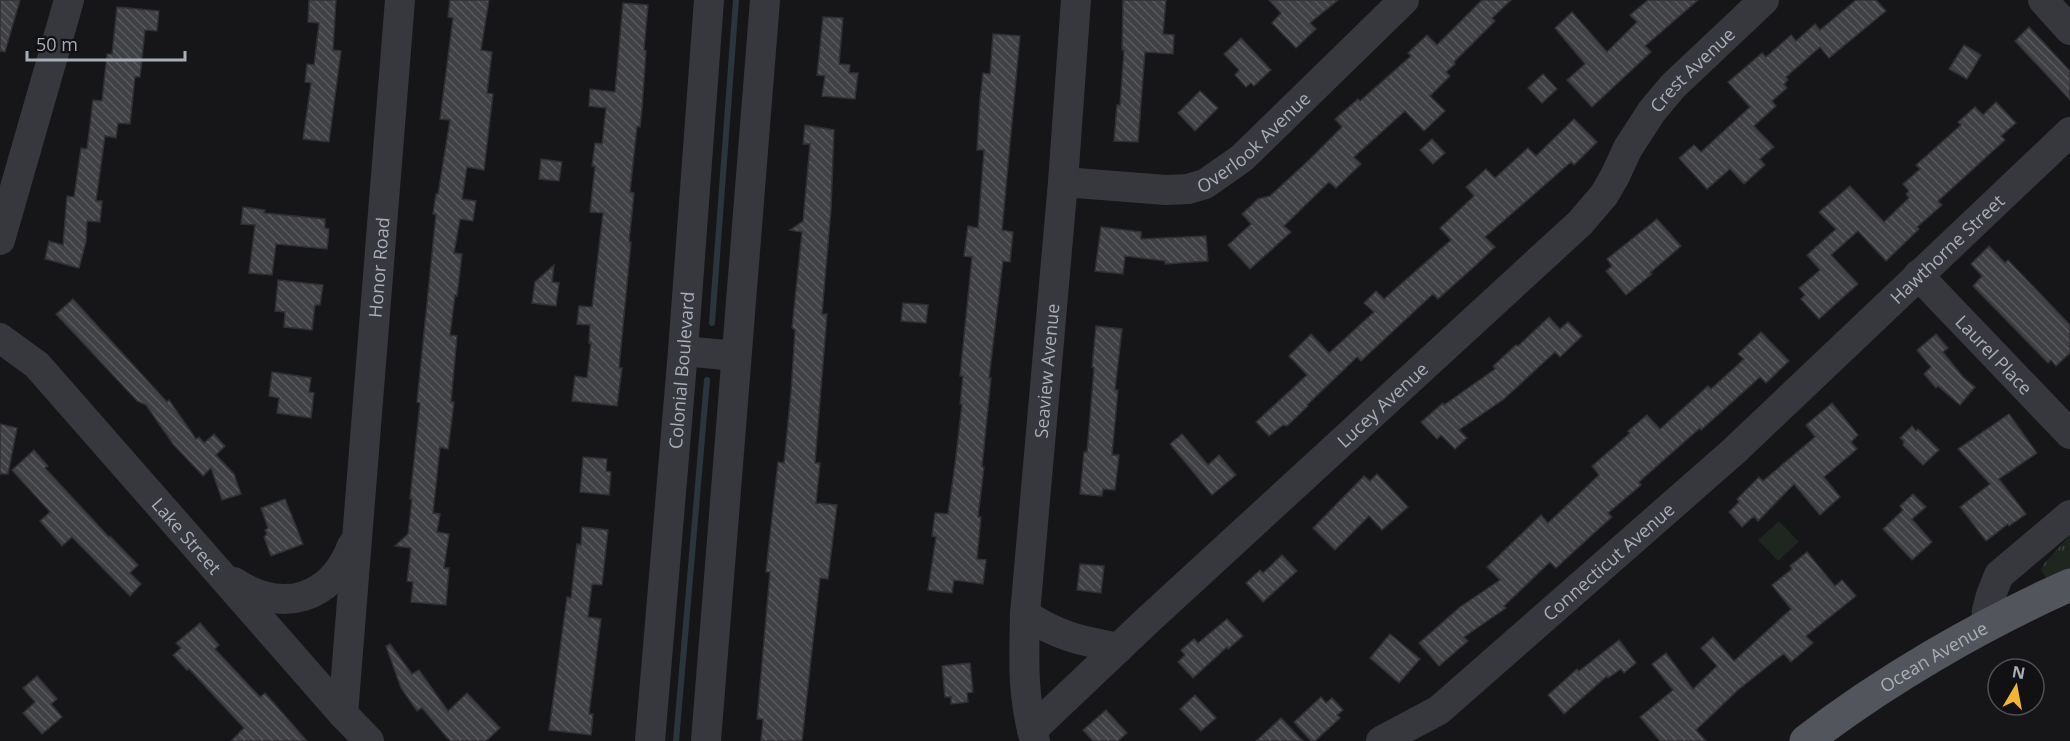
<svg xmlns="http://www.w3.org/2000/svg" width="2070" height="741" font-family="'Open Sans',sans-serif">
  <defs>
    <pattern id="park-tufts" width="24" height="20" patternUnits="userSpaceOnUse" patternTransform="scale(1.5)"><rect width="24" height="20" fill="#1e261f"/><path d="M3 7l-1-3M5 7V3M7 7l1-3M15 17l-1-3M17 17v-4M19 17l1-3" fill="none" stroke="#3c433d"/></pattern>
    <pattern id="building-back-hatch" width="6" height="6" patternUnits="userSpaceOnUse" patternTransform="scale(1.5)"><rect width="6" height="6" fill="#404145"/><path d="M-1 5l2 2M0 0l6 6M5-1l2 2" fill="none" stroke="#595a5e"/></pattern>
  </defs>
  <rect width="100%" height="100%" fill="#161618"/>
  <path fill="url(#park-tufts)" d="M2070 535V571L2046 578 2041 570 2043 565Z"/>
  <path fill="#1e261f" d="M1779 521 1799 542 1778 561 1758 540Z"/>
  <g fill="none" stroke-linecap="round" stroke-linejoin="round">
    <g stroke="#2c353c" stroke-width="6">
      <path d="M712 323 736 0"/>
      <path d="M676 741 707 380"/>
    </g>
  </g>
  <g fill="url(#building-back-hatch)" stroke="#303034" stroke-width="1.5">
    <path d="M0 0H20L5 52 0 51Z"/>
    <path d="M309 0H336L333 50 341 51 329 142 303 139 311 83 305 82 307 64 314 65 319 23 308 22Z"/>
    <path d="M450 0H489L481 50 492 52 487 93 493 94 484 170 467 167 462 199 476 201 473 221 460 219 454 253 462 254 457 296 455 295 450 335 457 336 451 402H454L448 449 440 447 433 513 440 514 437 532 449 534 444 568H449L446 605 411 602 413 582 407 581 411 548 395 546 408 534 412 499H410L420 403 417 402 436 214H433L436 194H438L450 120 440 119 453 18 448 17Z"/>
    <path d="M1123 0H1166L1163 34 1174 35 1173 54 1145 52 1138 142 1114 141 1117 105H1120L1124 50H1122Z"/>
    <path d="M1269 0H1338L1310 23 1316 29 1296 48 1272 23 1281 13Z"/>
    <path d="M1482 0H1511L1492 18 1495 21 1454 62 1455 64 1446 72 1450 76 1430 96 1445 111 1424 131 1405 111 1354 157 1361 164 1336 188 1329 182 1284 226 1291 232 1250 269 1228 245 1251 224 1242 214 1258 199 1270 196 1309 160 1342 127 1335 119 1358 99 1360 101 1411 56 1408 53 1427 35 1437 45Z"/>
    <path d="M1648 0H1698L1645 46 1651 52 1592 107 1567 80 1585 64 1555 28 1572 12 1607 52 1637 22 1630 15Z"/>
    <path d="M1856 0H1876L1886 11 1829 58 1820 47 1786 77 1788 80 1784 84 1787 88 1772 101 1776 106 1754 126 1774 147 1760 159 1765 165 1744 184 1730 169 1707 189 1679 158 1694 145 1701 152 1750 107 1728 82 1762 53 1766 57 1791 35 1796 41 1815 24 1820 30Z"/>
    <path d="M623 3 648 5 644 50 646 51 642 109 640 127 637 126 630 192 634 193 629 242H631L619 368H622L617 406 572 401 575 376 587 378 591 343H589L590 325 577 324 579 306 592 307 603 213 590 212 595 166H592L595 143 602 144 606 108 589 106 590 89 615 92Z"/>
    <path d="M117 7 159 11 157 31 145 30 140 77H135L130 124 118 123 116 138 105 136 96 201H102L100 222 87 221 86 242 79 268 45 259 49 241 63 245 67 196 74 197 81 148 87 149 93 100 102 101 107 54H112Z"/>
    <path d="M823 17 843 18 839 64 850 65 849 73H858L855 99 822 96 825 76 817 75Z"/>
    <path d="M2029 27 2070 71V100L2015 41Z"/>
    <path d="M993 34 1020 36 1002 230 1013 232 1010 262 1003 261 989 378H991L982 467H984L978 517H981L977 559 986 560 983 584 954 580 952 593 928 590 936 537 932 536 935 513 948 514 955 464 962 404H960L963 376H960L972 257 964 256 968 226 978 228 984 150H977L980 100 983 73 990 74Z"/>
    <path d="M1241 38 1271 70 1254 86 1251 83 1246 87 1235 75 1239 70 1224 54Z"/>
    <path d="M1964 45 1981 55 1967 79 1949 69Z"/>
    <path d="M1543 74 1557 89 1542 103 1528 88Z"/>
    <path d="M1200 91 1218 108 1195 131 1178 113Z"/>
    <path d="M1996 102 2016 123 2001 136 2005 140 1938 201 1942 205 1917 227 1919 229 1886 261 1858 231 1831 255 1858 284 1819 319 1801 299 1805 295 1799 288 1820 270 1807 255 1836 229 1819 212 1850 186 1884 222 1909 198 1906 194 1909 191 1903 184 1920 169 1916 165 1961 125 1958 122 1975 107 1983 115Z"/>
    <path d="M1574 119 1597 142 1574 165 1571 162 1485 237 1495 247 1476 265 1438 299 1433 294 1361 361 1357 357 1307 405 1308 406 1287 426 1283 425 1269 436 1256 422 1307 375 1289 356 1311 334 1329 353 1374 312 1364 303 1376 291 1384 299 1451 240 1440 228 1474 196 1466 187 1486 169 1495 178 1528 148 1536 156Z"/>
    <path d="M805 125 834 130 831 209 822 314H827L815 463H820L816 503 837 505 828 579 820 578 802 741H761L763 719H757L770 572H766L778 462 784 463 791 392 795 330 792 328 802 232 790 230 803 221 810 144H803Z"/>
    <path d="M1432 139 1445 153 1433 164 1420 150Z"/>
    <path d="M541 159 562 162 559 181 539 179Z"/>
    <path d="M243 207 265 210 264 213 325 219V228L329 229 327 249 276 244 272 275 249 273 255 225 241 224Z"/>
    <path d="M1657 219 1681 246 1650 273 1652 274 1626 295 1606 271 1612 266 1607 259Z"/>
    <path d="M1101 227 1141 232V239L1206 236 1208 261 1165 264V261L1125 256 1123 274 1095 271Z"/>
    <path d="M1989 246 2005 263 2008 260 2070 325V353L2056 366 2051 360 2048 363 1973 286 1982 276 1971 264Z"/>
    <path d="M554 265 552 282 559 283 556 306 532 303 535 282Z"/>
    <path d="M278 280 323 285 320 305H315L312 330 284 327 285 312 275 311Z"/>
    <path d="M73 299 167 402 169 400 196 439 199 437 204 443 214 434 225 446 216 455 234 474 241 494 222 500 211 468 203 476 173 444 146 405 137 401 56 314Z"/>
    <path d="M903 303 928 305 926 323 901 321Z"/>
    <path d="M1549 317 1560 329 1568 322 1582 336 1560 357 1555 352 1504 399 1459 430 1467 438 1455 449 1441 435 1437 439 1421 422 1443 403 1444 405 1495 369 1493 366 1516 345 1518 346Z"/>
    <path d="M1096 326 1122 329 1115 390H1118L1112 455H1119L1115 490 1103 489 1102 496 1080 494 1084 452H1087L1094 368 1092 367Z"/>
    <path d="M1761 332 1789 361 1766 383 1760 377 1701 430 1700 428 1639 482 1641 485 1608 513 1612 517 1593 534 1556 568 1550 562 1504 606 1506 608 1464 637 1468 641 1439 666 1419 643 1460 607 1500 580 1487 567 1541 515 1548 523 1599 475 1592 466 1630 433 1628 431 1647 415 1660 429 1708 386 1711 389 1744 359 1738 354Z"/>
    <path d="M1936 334 1948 348 1943 352 1963 377 1975 387 1960 405 1938 386 1936 388 1924 374 1931 367 1917 350Z"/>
    <path d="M272 372 311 378 309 392 314 393 311 418 277 413 279 398 269 396Z"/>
    <path d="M1832 403 1858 435 1851 442 1857 449 1824 477 1840 497 1820 515 1794 484 1758 521 1754 516 1742 527 1729 512 1739 502 1737 499 1759 477 1763 481 1815 437 1806 425Z"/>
    <path d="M2009 414 2037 453 1999 479 2026 514 2009 526 2008 524 1986 541 1960 507 1990 484 1958 449Z"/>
    <path d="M0 424 17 428 8 474H0Z"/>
    <path d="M1912 426 1916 431 1918 429 1939 450 1923 465 1903 445 1904 441 1900 438Z"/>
    <path d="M1182 434 1208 465 1219 455 1236 475 1212 495 1170 444Z"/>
    <path d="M34 450 48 466 45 468 109 537 110 536 138 565 130 573 141 584 130 596 72 537 62 546 40 521 50 512 12 470Z"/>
    <path d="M583 457 607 459 606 471 611 472 609 495 580 492Z"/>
    <path d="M1377 474 1408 507 1382 530 1369 516 1335 550 1313 528 1364 476 1370 481Z"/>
    <path d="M1913 494 1926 507 1912 519 1932 542 1912 560 1883 529 1903 510 1900 506Z"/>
    <path d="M285 499 303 544 271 556 264 537 267 534 265 530 268 528 261 508Z"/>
    <path d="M582 527 608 530 602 585 592 584 588 617 601 619 589 714H593L591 735 549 730 567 597 571 598 577 544 581 545Z"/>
    <path d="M1807 552 1835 586 1842 580 1856 596 1806 636 1813 643 1791 662 1784 654 1778 658 1738 690 1696 730 1706 741H1660L1640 717 1673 690 1652 664 1666 653 1693 689 1717 666 1701 648 1713 637 1734 661 1791 609 1772 585 1792 569 1790 566Z"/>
    <path d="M1282 555 1297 571 1263 602 1246 583 1260 570 1263 573Z"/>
    <path d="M1080 564 1104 566 1101 593 1077 590Z"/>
    <path d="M1227 619 1243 636 1228 649 1227 647 1193 678 1178 662 1185 655 1181 650 1194 639 1198 643Z"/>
    <path d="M200 623 219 645 215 649 260 697 265 693 307 741H231L244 728 189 669 187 670 173 655 181 648 176 643Z"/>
    <path d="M1390 634 1420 659 1399 683 1370 658Z"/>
    <path d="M1619 640 1636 663 1624 673 1621 669 1608 678 1607 676 1564 714 1548 695 1577 669 1579 671Z"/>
    <path d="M390 644 412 674 419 670 448 711 467 693 500 728 486 741H450L422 708 417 711 401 688 386 646Z"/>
    <path d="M970 663 973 692 967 693 968 702 951 704V697H945L942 666Z"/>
    <path d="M37 676 57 699 51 704 62 717 42 734 23 713 35 702 23 688Z"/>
    <path d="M1195 695 1216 718 1201 731 1180 709Z"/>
    <path d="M1321 697 1326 703 1332 698 1343 710 1337 715 1340 718 1315 741H1311L1294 722Z"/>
    <path d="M1106 710 1127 733 1118 741H1093L1083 730Z"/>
    <path d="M1281 718 1303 741H1256Z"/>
  </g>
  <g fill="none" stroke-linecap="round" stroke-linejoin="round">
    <g stroke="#37383d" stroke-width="30">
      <path d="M2043 0 2070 30"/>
      <path id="s1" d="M1063 182 1166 190 1188 189 1205 184 1242 158 1404 0"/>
      <path d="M0 240 69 0"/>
      <path id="s2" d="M1918 275 2070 434"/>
      <path id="s3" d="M0 338 37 365 343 714 369 741"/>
      <path d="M683 351 736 356"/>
      <path d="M234 582C282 614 331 600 352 546"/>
      <path d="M1025 614C1056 636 1083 641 1119 648"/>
      <path d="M1986 626 1987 610 1991 595 1999 575 2070 515"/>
      <path id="s4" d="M343 714 400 0"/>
      <path id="s5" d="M1032 730 1148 620 1580 223 1604 195 1615 176 1628 148 1652 111 1673 86 1764 0"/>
      <path id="s6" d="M650 741 683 351 709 0"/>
      <path d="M706 741 765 0"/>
      <path id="s7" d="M1035 741C1022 695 1024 661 1025 614L1063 182 1076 0"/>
      <path id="s8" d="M1381 741 1439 710 1734 451 2070 132"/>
    </g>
    <path stroke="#53555c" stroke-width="33" id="s9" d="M1806 741C1884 681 1980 625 2070 585"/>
  </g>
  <g text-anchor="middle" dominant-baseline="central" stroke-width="4.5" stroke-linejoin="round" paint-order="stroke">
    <g font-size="18" fill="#a8adb8" stroke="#111113">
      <text stroke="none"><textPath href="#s5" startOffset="938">Crest Avenue</textPath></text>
      <text stroke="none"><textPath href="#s1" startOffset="207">Overlook Avenue</textPath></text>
      <text stroke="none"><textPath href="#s8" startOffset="752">Hawthorne Street</textPath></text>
      <text stroke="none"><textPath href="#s4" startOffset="448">Honor Road</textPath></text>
      <text stroke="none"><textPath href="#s2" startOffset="110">Laurel Place</textPath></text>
      <text stroke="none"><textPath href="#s6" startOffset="372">Colonial Boulevard</textPath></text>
      <text stroke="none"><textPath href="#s7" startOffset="372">Seaview Avenue</textPath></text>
      <text stroke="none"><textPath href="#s5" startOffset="478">Lucey Avenue</textPath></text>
      <text stroke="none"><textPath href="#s3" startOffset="273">Lake Street</textPath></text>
      <text stroke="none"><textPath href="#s8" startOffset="291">Connecticut Avenue</textPath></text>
      <text stroke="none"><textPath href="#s9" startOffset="153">Ocean Avenue</textPath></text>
    </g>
  </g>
  <g transform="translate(2016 687) rotate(10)"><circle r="28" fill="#111113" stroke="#4d4f55" stroke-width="1.5"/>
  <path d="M0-4.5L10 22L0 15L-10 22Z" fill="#f2b534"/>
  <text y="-9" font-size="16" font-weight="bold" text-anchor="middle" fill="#a8adb8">N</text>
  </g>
  <path d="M27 51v9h158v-9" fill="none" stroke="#a8adb8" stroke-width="3"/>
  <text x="36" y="51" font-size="18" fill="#a8adb8" stroke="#111113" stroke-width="4.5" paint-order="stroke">50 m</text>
</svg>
